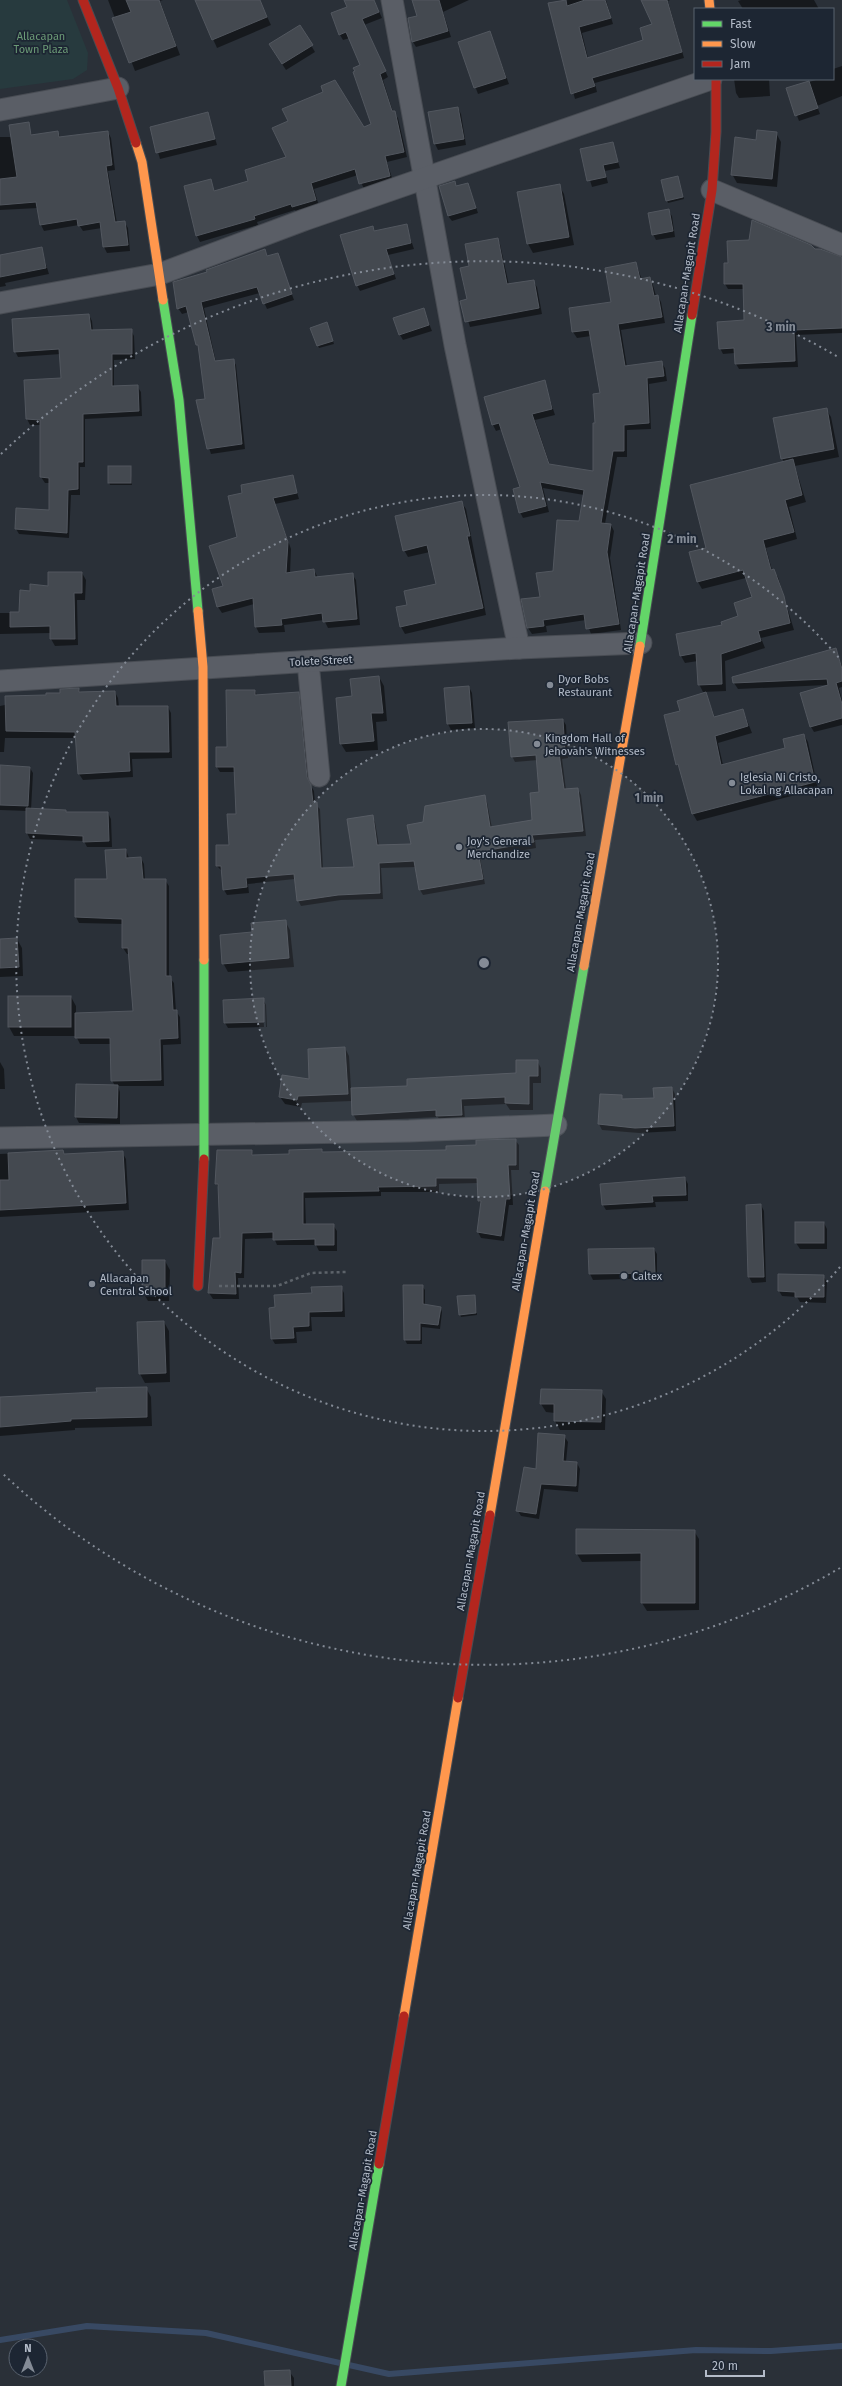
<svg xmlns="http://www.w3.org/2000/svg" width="842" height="2386" font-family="'Fira Sans',sans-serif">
  <rect width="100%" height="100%" fill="#2a3038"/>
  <path fill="#273a3e" d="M0 0H67L88 53 87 70 73 79 0 89Z"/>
  <g fill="#0007" fill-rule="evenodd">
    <path d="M108 0H163L160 1 180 55 135 71Z"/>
    <path d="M214 0H259L271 25 217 48 213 39Z"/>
    <path d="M349 0H374L382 18 364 25 388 77 383 80 393 112 398 118 407 157 387 162 393 181 364 189 358 175 314 189 319 206 297 212 295 210 257 222 258 225 200 242 197 236 210 180 215 192 249 182 287 158 373 124 361 66 350 38 343 40 340 35 349 8Z"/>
    <path d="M413 0H469L443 12 451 37 416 47 413 42 419 16Z"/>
    <path d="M568 0H606L613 24 582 33 588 58 645 41 654 25 642 0H670L668 1 684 58 595 83 597 92 575 99 549 4Z"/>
    <path d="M741 0H814L819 9H743L738 1Z"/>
    <path d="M300 26 315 52 286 70 273 50Z"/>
    <path d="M490 33 509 84 478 94 459 43Z"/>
    <path d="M842 66V96L817 106 820 114 799 121 787 89 819 79H833V69Z"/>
    <path d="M734 79H769L770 96 739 98 736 93Z"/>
    <path d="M458 108 461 114 466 145 438 150 435 144 429 113Z"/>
    <path d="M208 114 217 145 160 159 151 128Z"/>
    <path d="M28 123 32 136 58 132 61 138 108 132 111 138 115 170 108 171 117 223H125L128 228 130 251 107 253 104 247 102 228 83 231 79 225 44 231 41 225 38 208 0 210V137H12Z"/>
    <path d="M776 133 781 142 777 187 737 183 732 174 756 141Z"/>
    <path d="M612 143 620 168 605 171 608 183 592 187 581 150Z"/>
    <path d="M677 177 684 199 668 203 667 200Z"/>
    <path d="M454 183 457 187 468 184 478 213 452 221 448 216Z"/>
    <path d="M559 185 564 194 574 245 533 253 528 244Z"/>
    <path d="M668 210 672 216 675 237 656 240 653 234Z"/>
    <path d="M406 225 414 249 388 255 396 279 360 291 357 285 372 227 375 232Z"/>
    <path d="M497 239 500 244 509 285 533 281 537 287 542 314 470 327 462 302 468 300 471 267Z"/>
    <path d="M41 248 49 274 5 283 6 286 0 287V260Z"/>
    <path d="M265 250 268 257 277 254 294 300 267 309 260 293 204 308 216 362 233 360 236 365 245 449 211 454 201 423 197 401 206 400 200 350 189 312 182 314 178 308 208 273Z"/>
    <path d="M815 250 842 258V333L796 335 798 367 739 369 736 364 735 353 723 354 720 348 746 321 744 289H728L725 284Z"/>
    <path d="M636 263 642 280 650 279 653 285 656 296H658L661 302 665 323 621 330 627 367 661 362 665 368 667 381 649 384 651 429 627 430V457H617L605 524 611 525 614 531 610 558 621 630 591 634 586 620 546 626 547 632 532 634 528 628 522 600 541 598 579 522 584 495 543 488 549 512 523 518 520 512 521 488 502 429 496 431 493 425 485 398 544 381 555 415 535 420 550 465 594 473 596 424 601 394 591 336 577 338 573 332 570 309 613 303Z"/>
    <path d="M423 309 432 331 403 340 400 335Z"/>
    <path d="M89 315 92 321 93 331 131 330 134 336 135 359 114 360V387L137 386 141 392 142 416 85 419V467H80V495H71L69 538 19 534 16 529 50 511V483H45L41 477V425H30L27 419 62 379 61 354 18 357 15 351Z"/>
    <path d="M328 326 334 344 319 348 312 329Z"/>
    <path d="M826 409 831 417 839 457 795 466 806 502 789 507 797 539 766 548 772 570 778 577 794 630 761 638 765 648 725 661 726 691 703 692 699 684 698 661 685 663 681 656 740 617 753 598 746 578 702 589 698 582 707 548 784 462 782 458Z"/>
    <path d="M130 467 132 485H110L109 482Z"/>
    <path d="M292 476 299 499 275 504 291 549 290 573 314 570 318 578 352 574 356 580 360 625 328 628 324 620 284 625 285 632 259 633 256 627 254 604 222 613 218 607 213 590 224 587 238 537 244 494Z"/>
    <path d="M462 503 466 509 486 615 405 634 401 627 397 608 408 605 437 585 430 552 408 557 404 550Z"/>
    <path d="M82 573 86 580 85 600H77L78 645 55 646 51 639V633L0 634V613H20L31 592Z"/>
    <path d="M836 650 842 666V687L839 688 842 700V725L814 732 811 727 827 685 738 689 734 683Z"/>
    <path d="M379 677 384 686 387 721 376 722 378 750 346 752 341 744 353 697Z"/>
    <path d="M469 687 472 693 475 728 451 730 448 724 445 689Z"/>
    <path d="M79 689 81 693 115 692 118 698 119 707H168L171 713 172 758 132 759 133 777 83 780 79 774 76 738H5L4 752H0V706Z"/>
    <path d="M255 691 257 695 298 693 302 699 310 784 314 791 315 804 320 809 323 869 355 868 372 817 375 822 379 846 412 845 424 823 484 796 487 802 492 828 533 821 540 793 538 760 515 762 512 756 563 720 566 725 568 758 562 759 566 790 578 789 581 795 586 836 535 840 536 848 480 858 485 884 423 895 420 890 416 867 381 868 383 899 341 900 301 906 298 900 295 879 248 884 249 893 227 895 224 890 222 871 217 866 230 846 237 815 235 772H220L217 767Z"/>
    <path d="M706 693 715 718 743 710 752 733 718 743 723 765 786 748 804 735 808 742 818 789 697 821 693 814 681 771 677 764 682 712Z"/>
    <path d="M0 766 30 768 33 773 31 810 66 813H108L111 819 112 847H87L84 841 30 839 27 833V811L0 810Z"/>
    <path d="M126 850 129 858H141L144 864 145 880H165L169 886V977L174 983 176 1011 180 1017 181 1044 163 1045 164 1086H118L120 1092V1124L79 1123 76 1117 77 1085 115 1086 112 1080 111 1044H80L76 1036H14L9 1027V997H71L76 1006V1014L134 1012 130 954H127L123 948V924L79 923 76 917V880H108Z"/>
    <path d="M285 921 290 930 294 967 228 972 223 963 253 933Z"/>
    <path d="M17 939 22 948 23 976 0 977V940Z"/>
    <path d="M263 999 266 1005 267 1027 228 1028 225 1023ZM263 1004H265L266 1027H264Z"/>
    <path d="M345 1048 349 1056 351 1089 408 1087 517 1074 537 1061 541 1068V1083H533V1110H510L506 1104 464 1106 465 1121 441 1123 438 1117 357 1121 353 1114 352 1101 302 1103 301 1107 285 1104 280 1097 311 1080Z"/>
    <path d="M0 1062 4 1069 5 1089H0Z"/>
    <path d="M672 1088 675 1094 676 1131 639 1133 602 1130 599 1124 621 1096 623 1100 655 1099Z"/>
    <path d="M515 1140 519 1145V1170H511L513 1205H509L504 1241 481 1238 478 1232 482 1205 479 1201 478 1183 439 1184V1192H381V1196L305 1198 306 1225H333L337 1231V1251H319L316 1245H277L274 1238 245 1239 244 1278H238L239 1299H213L209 1293 221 1239 219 1189 216 1183 251 1151 254 1156 290 1155 321 1150 323 1153 447 1151Z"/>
    <path d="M63 1151 65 1155 122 1152 126 1159 129 1210 0 1217V1154Z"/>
    <path d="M685 1178 688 1184V1201L655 1202 656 1207 606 1210 603 1205Z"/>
    <path d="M761 1205 764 1211 766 1282 752 1283 749 1277 747 1206Z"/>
    <path d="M824 1223 827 1229V1249H800L796 1243Z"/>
    <path d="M654 1249 657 1254V1278L593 1280 590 1274Z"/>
    <path d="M165 1261 170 1270 169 1301H148L143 1292Z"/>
    <path d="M823 1276 827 1282 826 1303 800 1302 797 1297 782 1296 779 1291Z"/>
    <path d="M404 1286H422L425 1290V1305L440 1307 442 1312 440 1329 422 1327V1344H407L405 1340Z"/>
    <path d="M341 1287 344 1293 345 1317H311L312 1331 296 1332 297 1343 275 1344 272 1339 276 1308 313 1294Z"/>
    <path d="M474 1296 477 1315 461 1317 460 1314Z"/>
    <path d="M164 1322 169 1331 170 1382 145 1383 140 1374Z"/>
    <path d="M146 1388 151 1397 152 1426 75 1428V1430L0 1436V1398L98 1393Z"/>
    <path d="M601 1391 606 1399 605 1430H560L555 1421V1413L546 1412 541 1404Z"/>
    <path d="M564 1436 568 1442 566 1462 577 1463 580 1469 578 1492 544 1489 539 1519 521 1516 518 1511 537 1471Z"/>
    <path d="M577 1530 694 1531 699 1539V1610L647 1611 642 1603V1561L582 1562 577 1554Z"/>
    <path d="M289 2371 294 2378V2386H296H266Z"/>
  </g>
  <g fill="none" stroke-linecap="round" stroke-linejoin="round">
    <path stroke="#384963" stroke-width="6" d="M0 2340 87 2326 206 2333 389 2374 696 2350 771 2351 842 2346"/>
  </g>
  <g fill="#444950" stroke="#52575f">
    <path d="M126 0H159L176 46 129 63 112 18 131 12Z"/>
    <path d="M195 0H260L267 17 212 40Z"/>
    <path d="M344 0H374L379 12 362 19 386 71 380 74 392 111H395L404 152 385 156 390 176 359 184 355 169 311 183 316 200 292 207 291 204 254 216 255 219 196 236 184 186 211 179 214 191 248 181 245 170 286 157 272 128 288 121 282 109 323 92 321 86 335 80 364 127 371 124 353 72 355 71 353 68 360 65 346 32 339 35 331 13 347 7Z"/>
    <path d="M412 0H439L448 31 412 42 408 18 417 16Z"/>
    <path d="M566 0 567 6 585 0H605L611 18 579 27 587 58 643 40 640 28 652 24 641 0H667L682 52 592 78 595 86 571 94 548 3Z"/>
    <path d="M300 25 313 45 282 64 269 44Z"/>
    <path d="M490 31 506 78 474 88 458 42Z"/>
    <path d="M809 81 818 108 795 116 786 88Z"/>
    <path d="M458 107 464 139 434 144 428 112Z"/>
    <path d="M208 112 215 139 156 153 150 127Z"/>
    <path d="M29 122 31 135 58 131 59 137 108 131 112 165 106 166 115 222 125 221 128 245 103 247 100 222 78 226 77 219 40 225 36 202 0 205V179L17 177 9 125Z"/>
    <path d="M757 130 777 132 772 179 731 175 735 137 756 140Z"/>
    <path d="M613 142 618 162 603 165 606 177 587 181 580 149Z"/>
    <path d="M678 176 683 197 666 201 661 180Z"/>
    <path d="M455 181 456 186 468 183 476 208 448 216 439 186Z"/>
    <path d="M560 184 569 237 527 244 517 192Z"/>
    <path d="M669 209 673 231 652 235 648 213Z"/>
    <path d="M752 220 811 245 815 249H820L842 257V328L794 330 795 361 735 364 734 348 719 349 717 322 744 320 743 284H724V263H728L727 241 749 240Z"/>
    <path d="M407 224 411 243 386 249 394 274 356 286 340 235 373 226 374 231Z"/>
    <path d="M498 238 507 284 534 280 539 308 465 322 460 301 467 299 460 268 469 266 465 244Z"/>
    <path d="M42 247 46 268 0 277V255Z"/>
    <path d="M265 249 267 256 278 253 292 294 263 304 257 287 201 302 215 361 234 359 242 444 207 449 196 400 205 399 198 345H196L186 306 177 309 173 282 207 272 206 270Z"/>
    <path d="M636 262 640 279 650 277 654 296 658 295 662 317 618 324 625 366 662 361 664 376 647 378 649 423 624 425V451H613L601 523 611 524 607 552 619 624 586 629 584 614 543 620 544 626 527 628 521 599 540 597 536 573 553 571 557 520 579 521 584 490 540 482 546 506 519 513 513 489 520 487 499 423 492 425 484 397 545 380 552 409 532 414 549 464 593 471V423H595L593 394 600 393 589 330 572 332 569 308 611 302 605 268Z"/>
    <path d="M424 308 429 325 399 335 393 318Z"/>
    <path d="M89 314 91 330 132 329V354H112V386L138 385 139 411 83 414V462H78V489L68 490 67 533 15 529 16 508 49 510V478L40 477V420L26 419 24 380 61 378 59 349 14 352 12 319Z"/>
    <path d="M327 322 333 341 317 346 310 328Z"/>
    <path d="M827 408 834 449 781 459 773 418Z"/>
    <path d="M793 459 802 495 785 500 794 532 763 540 771 570 774 569 784 596 790 623 758 631 761 641 721 654 722 684 698 685 696 653 680 656 676 634 722 625 721 622 738 616 734 603 752 597 743 570 697 582 689 552 706 548 690 485Z"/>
    <rect x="108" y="466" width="23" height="17"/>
    <path d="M293 475 297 493 273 498 288 542 286 573 314 569 315 577 353 573 357 619 323 622 322 613 281 619 282 625 255 627 253 598 217 607 212 589 223 586 209 546 237 537 228 496 242 493 241 485Z"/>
    <path d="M462 501 470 536H467L483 608 400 627 396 607 407 605 404 591 436 584 427 545 403 551 395 516Z"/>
    <path d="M48 572H82V593H74L75 639H50V626L10 627V612H19L20 590 30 591V584L48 586Z"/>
    <path d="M836 648 842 669V681L836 683 842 704V718L810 727 800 693 828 685 827 679 733 683 732 677Z"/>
    <path d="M379 676 383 713H371L374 741 340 744 336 698 352 696 350 679Z"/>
    <path d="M469 686 472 723 447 724 444 688Z"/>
    <path d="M79 688V692L115 691 116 706H168L169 752H129L130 771 78 774 75 732 6 731 5 696 46 695V693H60V689Z"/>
    <path d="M226 690H255V695L299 692 307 777 311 785 313 803 317 802 321 868 354 867 347 819 373 815 377 845 411 844 407 825 423 822 425 806 485 795 490 827 532 820 530 793 539 792 536 755 511 757 508 722 563 719 565 753H559L564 789 578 788 583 831 532 835 534 842 478 852 483 879 419 890 414 861 379 863 380 893 338 895 297 901 294 874 246 878 247 887 223 890 221 866H216V845H229L227 814H236L234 767H216V747H227Z"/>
    <path d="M706 692 714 717 743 709 748 726 715 736 721 765 785 748 783 739 804 734 815 782 692 814 678 764 676 765 664 715 680 711 677 701Z"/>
    <path d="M0 765 30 767 28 806 0 805Z"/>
    <path d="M26 808 66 810V812H108L109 841 83 842V836L26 833Z"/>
    <path d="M126 849V858L141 857 143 879H166V976H171L173 1010H177L178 1038 160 1039 161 1080 111 1081 110 1038H75V1013L133 1011 128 948H122V919L75 917V879H107L105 850Z"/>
    <path d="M286 920 289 958 222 964 220 935 252 932 251 923Z"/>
    <path d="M17 938 19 967 0 968V939Z"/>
    <rect x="8" y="996" width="63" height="31"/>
    <path d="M264 998V1022L224 1023 223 1000Z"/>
    <path d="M345 1047 348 1094 298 1096 297 1100 279 1097 282 1075 309 1079 308 1049Z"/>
    <path d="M516 1060H538V1076H529V1104L505 1103V1097L461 1099 462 1115 436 1116V1110L352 1115 351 1088 407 1086V1079L516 1073Z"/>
    <path d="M76 1084 118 1085 117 1118 75 1117Z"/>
    <path d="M672 1087 674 1126 635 1128 598 1124 600 1094 622 1095V1099L654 1098 653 1088Z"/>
    <path d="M516 1139V1165H508L510 1199H506L501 1236 477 1232 481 1201H478L477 1178H436V1186L378 1187 379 1191 303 1192V1224H334V1245H315V1239L273 1240V1232L242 1233 241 1273 235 1272 236 1294 208 1293 213 1238H220L218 1184H215L217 1150H252V1155L289 1154V1150L322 1149V1152L446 1150V1146L476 1145V1140Z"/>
    <path d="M63 1150 64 1154 123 1151 126 1203 0 1210V1180H9L8 1153Z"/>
    <path d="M685 1177 686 1195 652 1196 653 1202 602 1205 600 1184Z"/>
    <path d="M761 1204 764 1277H748L746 1205Z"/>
    <rect x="795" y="1222" width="29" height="21"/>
    <path d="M654 1248 655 1273 589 1274 588 1249Z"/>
    <path d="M142 1260H165V1293L142 1292Z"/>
    <path d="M778 1274 824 1275V1297H795V1292L778 1291Z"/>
    <path d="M403 1285H423V1304L441 1307 438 1325 420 1323V1340H404Z"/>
    <path d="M342 1286V1311L309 1312V1326L293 1327 294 1338 271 1339 269 1308 275 1307 274 1295 312 1293 311 1287Z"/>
    <path d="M475 1295 476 1313 459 1315 457 1296Z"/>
    <path d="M164 1321 166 1373 139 1374 137 1322Z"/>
    <path d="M147 1387V1417L71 1419V1421L0 1427V1397L97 1392 96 1388Z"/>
    <path d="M541 1389 602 1390 601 1422 554 1421V1404H540Z"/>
    <path d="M538 1433 565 1435 563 1461 577 1462 576 1486 541 1484 536 1514 516 1511 524 1467 536 1469Z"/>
    <path d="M576 1529 695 1530V1603H641V1553L576 1554Z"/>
    <path d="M290 2370 291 2386H265L264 2371Z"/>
  </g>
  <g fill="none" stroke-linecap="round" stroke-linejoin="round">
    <g stroke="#484c53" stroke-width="23">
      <g id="street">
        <path d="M392 0 455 345 519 648"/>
        <path d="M0 110 118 88"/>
        <path d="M712 190 842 245"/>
        <path d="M0 303 160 274 304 220 711 79"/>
        <path d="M308 662 319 776"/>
        <path d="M0 681 519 648 641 643"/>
        <path d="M0 1138 409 1131 556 1125"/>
      </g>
    </g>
    <g stroke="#484c53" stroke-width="11">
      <g id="fast">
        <path d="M163 300 179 400 198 611"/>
        <path d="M640 646 692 315"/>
        <path d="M204 1159V960"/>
        <path d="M545 1191 584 966"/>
        <path d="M341 2386 379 2164"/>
      </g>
    </g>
    <g stroke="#484c53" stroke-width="11">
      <g id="slow">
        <path d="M709 0 710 9"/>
        <path d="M136 143 142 162 163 300"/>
        <path d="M198 611 203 667 204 960"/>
        <path d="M584 966 640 646"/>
        <path d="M490 1515 545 1191"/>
        <path d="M404 2016 458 1698"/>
      </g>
    </g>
    <g stroke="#484c53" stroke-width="11">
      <g id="jam">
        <path d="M83 0 118 88 136 143"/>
        <path d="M692 315 712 190 716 132V79"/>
        <path d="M198 1286 204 1159"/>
        <path d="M458 1698 490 1515"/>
        <path d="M379 2164 404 2016"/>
      </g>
    </g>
    <path stroke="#5d636a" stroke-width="2.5" stroke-dasharray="3 3" stroke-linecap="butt" d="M219 1286H277L311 1273 346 1272"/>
    <use href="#street" stroke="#5a5e66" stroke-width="21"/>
    <use href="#fast" stroke="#63d668" stroke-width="9"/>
    <use href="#slow" stroke="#ff974d" stroke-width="9"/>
    <use href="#jam" stroke="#b3261e" stroke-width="9"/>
  </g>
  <circle cx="484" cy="963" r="234" fill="#848b96" fill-opacity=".12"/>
  <g fill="none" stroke="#848b96" stroke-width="2" stroke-dasharray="2 4">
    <circle cx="484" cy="963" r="234"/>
    <path d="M840 1267A468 468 0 1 1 840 659"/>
    <path d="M840 1568A702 702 0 0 1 1 1472M1 454A702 702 0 0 1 840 358"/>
  </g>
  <g fill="#848b96" stroke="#1d2633" stroke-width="1.5">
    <circle cx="550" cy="685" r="4"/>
    <circle cx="537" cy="744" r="4"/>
    <circle cx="732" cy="783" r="4"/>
    <circle cx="459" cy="847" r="4"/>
    <circle cx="624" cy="1276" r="4"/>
    <circle cx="92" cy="1284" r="4"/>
  </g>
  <g text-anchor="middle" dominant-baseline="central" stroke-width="3.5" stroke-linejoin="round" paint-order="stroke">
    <g font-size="11" fill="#6b9a76" stroke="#1d2633">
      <text x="41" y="36">Allacapan<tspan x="41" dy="13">Town Plaza</tspan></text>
    </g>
    <g font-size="11" fill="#b4bcc9" stroke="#1d2633">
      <text transform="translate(687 273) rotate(-81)">Allacapan-Magapit Road</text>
      <text transform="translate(637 593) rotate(-81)">Allacapan-Magapit Road</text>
      <text transform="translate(321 661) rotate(-3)">Tolete Street</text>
      <text transform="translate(581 912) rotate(-80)">Allacapan-Magapit Road</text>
      <text transform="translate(526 1231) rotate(-80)">Allacapan-Magapit Road</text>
      <text transform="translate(471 1551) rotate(-80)">Allacapan-Magapit Road</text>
      <text transform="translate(417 1870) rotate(-80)">Allacapan-Magapit Road</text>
      <text transform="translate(363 2190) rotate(-80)">Allacapan-Magapit Road</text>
    </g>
    <g font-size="11" fill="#b4bcc9" stroke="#1d2633" text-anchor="start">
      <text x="558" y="679">Dyor Bobs<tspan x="558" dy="13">Restaurant</tspan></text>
      <text x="545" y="738">Kingdom Hall of<tspan x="545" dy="13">Jehovah's Witnesses</tspan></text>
      <text x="740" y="777">Iglesia Ni Cristo,<tspan x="740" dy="13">Lokal ng Allacapan</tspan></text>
      <text x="467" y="841">Joy's General<tspan x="467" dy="13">Merchandize</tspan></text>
      <text x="632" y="1276">Caltex</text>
      <text x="100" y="1278">Allacapan<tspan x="100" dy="13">Central School</tspan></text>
    </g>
  </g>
  <circle cx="484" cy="963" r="6" fill="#848b96" stroke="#1d2633" stroke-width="2"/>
  <g font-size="12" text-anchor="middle" font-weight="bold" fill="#848b96" stroke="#1d2633" stroke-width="3.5" stroke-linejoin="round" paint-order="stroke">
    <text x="781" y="331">3 min</text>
    <text x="682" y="543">2 min</text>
    <text x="649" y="802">1 min</text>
  </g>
  <rect x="694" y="8" width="140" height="72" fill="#1d2633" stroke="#59626f"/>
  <rect x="702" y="21" width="20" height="6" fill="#63d668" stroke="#59626f"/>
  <text x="730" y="28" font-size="12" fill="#b4bcc9">Fast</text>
  <rect x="702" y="41" width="20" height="6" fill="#ff974d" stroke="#59626f"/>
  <text x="730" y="48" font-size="12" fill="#b4bcc9">Slow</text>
  <rect x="702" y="61" width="20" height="6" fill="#b3261e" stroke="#59626f"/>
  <text x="730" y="68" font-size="12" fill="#b4bcc9">Jam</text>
  <g transform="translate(28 2358)"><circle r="19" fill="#1d2633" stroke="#59626f"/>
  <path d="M0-3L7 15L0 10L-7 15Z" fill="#848b96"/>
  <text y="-6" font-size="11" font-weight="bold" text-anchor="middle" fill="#b4bcc9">N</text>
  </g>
  <path d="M706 2370v6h58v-6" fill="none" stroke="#b4bcc9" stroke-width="2"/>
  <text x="712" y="2370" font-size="12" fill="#b4bcc9" stroke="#1d2633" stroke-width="3" paint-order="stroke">20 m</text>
</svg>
